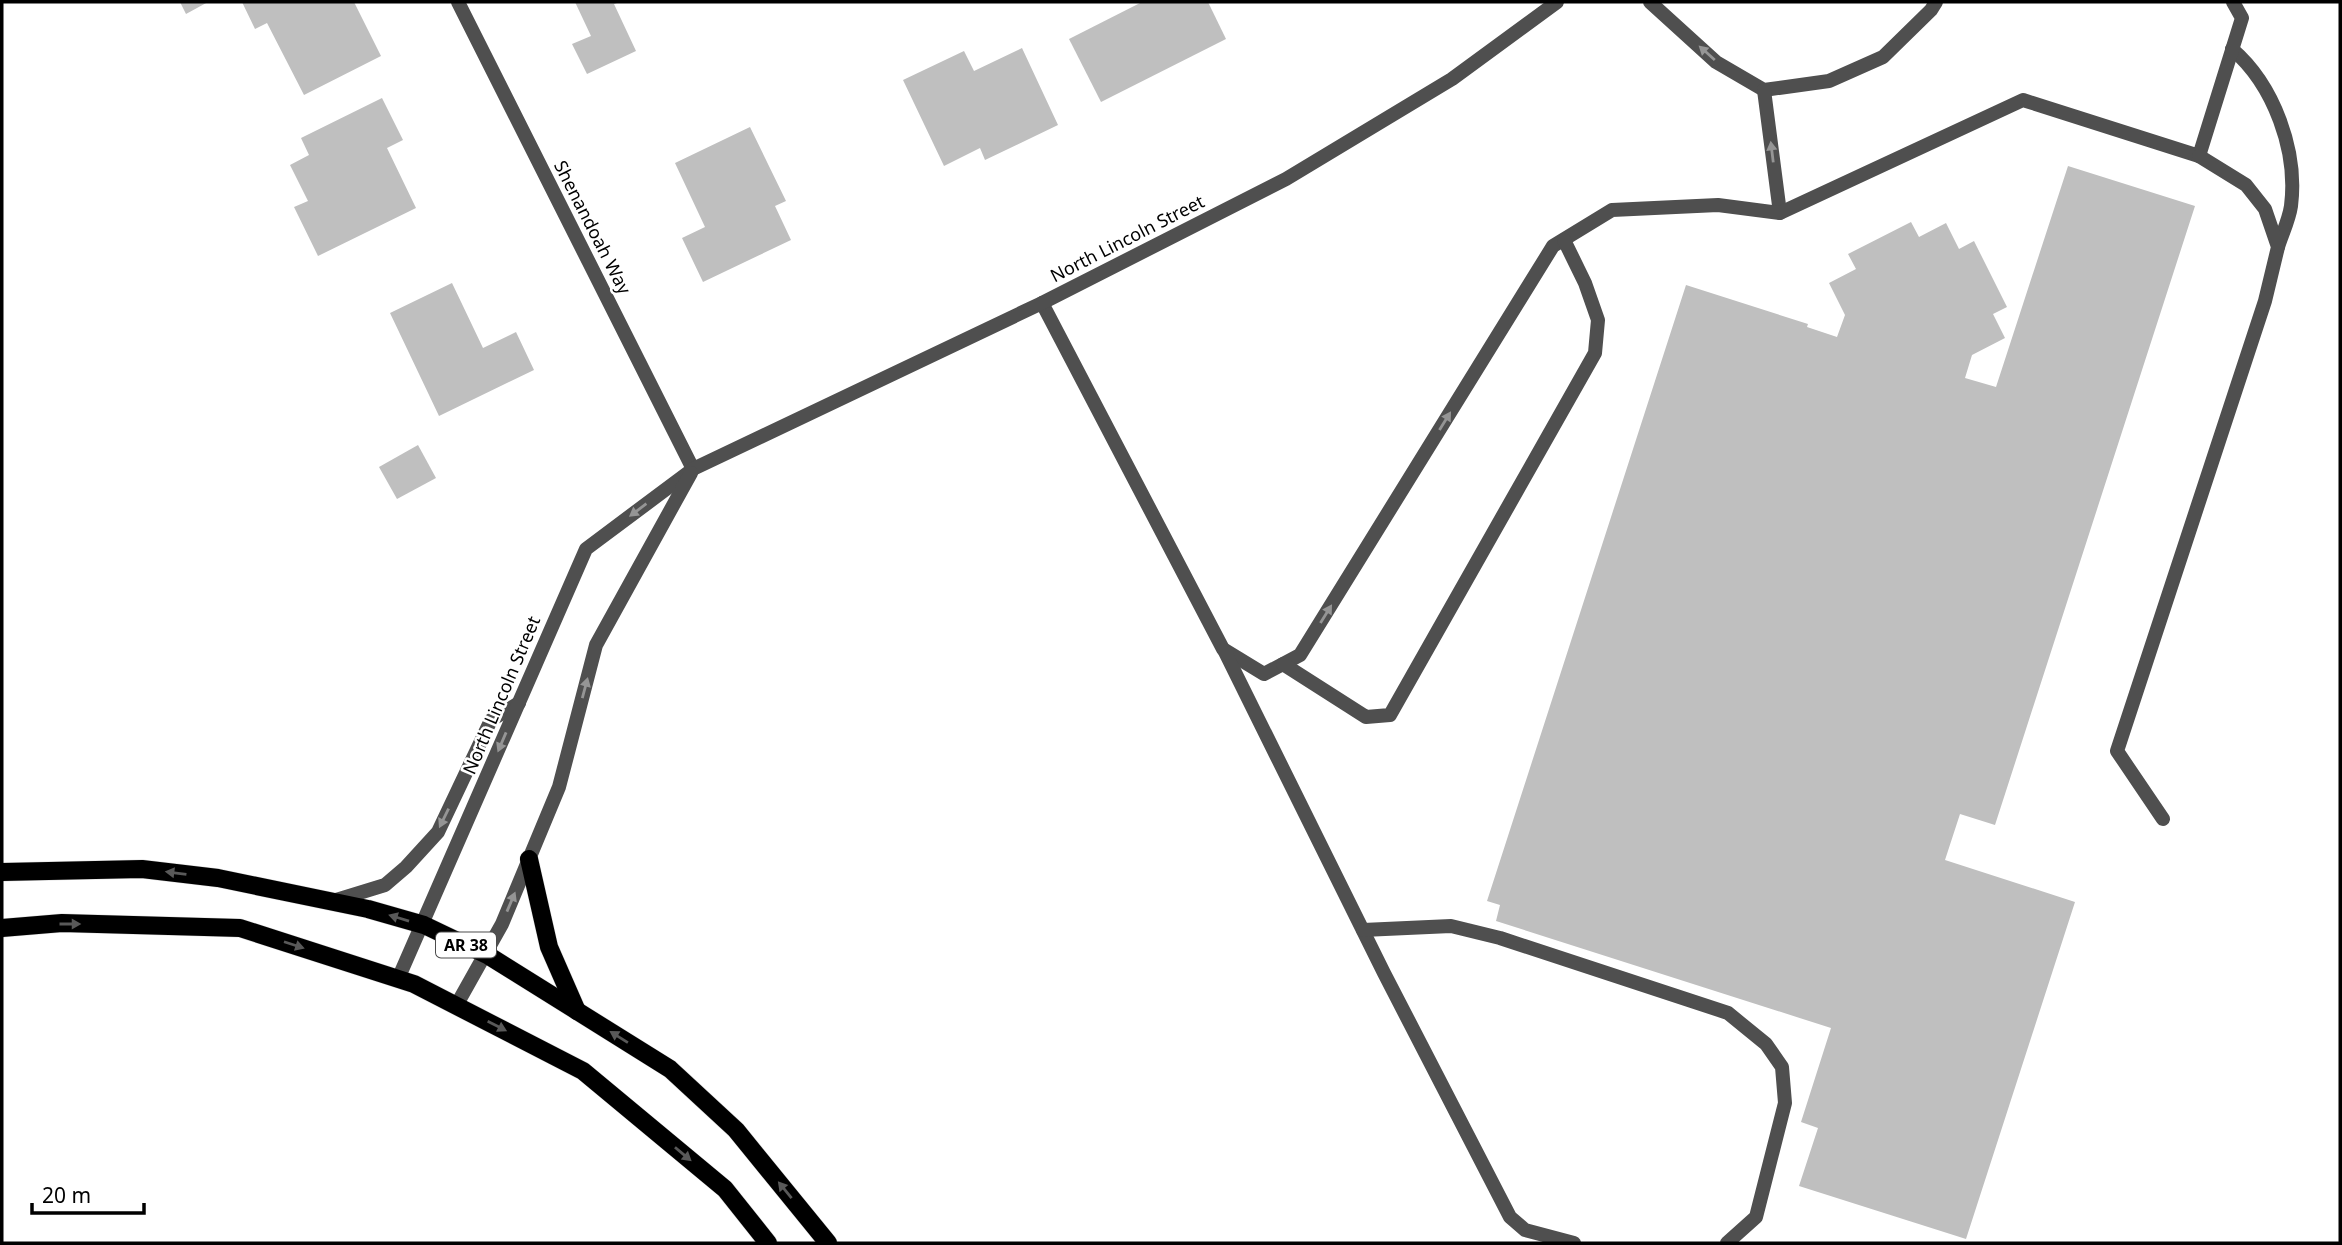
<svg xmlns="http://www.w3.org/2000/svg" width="2342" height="1245" font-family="'Noto Sans',sans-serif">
  <rect width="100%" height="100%" fill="#fff"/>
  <g fill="#bfbfbf">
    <path d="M180 2H208L186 14Z"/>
    <path d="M242 2H354L381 56 304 95 267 23 255 29Z"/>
    <path d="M575 2H620L614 4 636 51 587 74 572 44 591 36Z"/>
    <path d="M1142 2H1208L1226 39 1101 102 1069 39Z"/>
    <path d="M1022 48 1058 125 985 160 980 148 944 166 903 80 964 51 974 71Z"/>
    <path d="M382 98 403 140 387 148 416 208 318 256 294 207 308 201 290 165 309 155 301 138Z"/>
    <path d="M750 127 786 201 775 206 791 240 703 282 682 238 705 227 675 163Z"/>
    <path d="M2068 166 2195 206 1995 825 1960 814 1945 860 2075 902 1966 1239 1799 1186 1818 1128 1801 1122 1831 1028 1496 921 1500 905 1487 901 1686 285 1808 324 1807 327 1837 337 1845 315 1829 283 1856 269 1848 254 1911 222 1919 237 1946 223 1959 249 1974 241 2007 307 1993 314 2005 338 1972 355 1965 378 1996 387Z"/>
    <path d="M452 283 483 348 516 332 534 370 439 416 390 313Z"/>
    <path d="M418 445 436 478 397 499 379 467Z"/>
  </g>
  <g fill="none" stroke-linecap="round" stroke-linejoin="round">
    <g stroke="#dbdbdb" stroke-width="19">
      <g id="primary">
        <path d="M529 859 549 947 577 1011"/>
        <path d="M2 872 142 869 218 878 368 909 424 925 489 956 670 1069 736 1130 828 1243"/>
        <path d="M2 928 62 923 240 928 414 984 583 1071 725 1189 768 1243"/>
      </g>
    </g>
    <g stroke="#4f4f4f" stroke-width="14">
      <path d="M1650 2 1716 62 1764 90 1829 81 1883 57 1931 10 1936 2"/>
      <path d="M2232 49C2274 85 2298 151 2291 206 2289 220 2282 234 2278 247"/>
      <path d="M1764 90 1780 213"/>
      <path d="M1042 303 1223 649 1264 674 1300 655 1553 246 1612 210 1718 205 1780 213 2023 100 2199 156 2242 18 2233 2"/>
      <path d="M1224 650 1384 973 1510 1217 1525 1230 1574 1243"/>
      <path d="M1283 664 1366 717 1390 715 1595 353 1598 320 1585 283 1564 240"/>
      <path d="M2163 819 2117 751 2265 301 2278 247 2265 209 2246 185 2199 156"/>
      <path d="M1363 930 1451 926 1500 938 1728 1013 1766 1044 1782 1067 1785 1103 1756 1217 1727 1243"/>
    </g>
    <path stroke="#4f4f4f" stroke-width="14" d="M458 2 693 469"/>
    <g stroke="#4f4f4f" stroke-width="14">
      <path d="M333 901 385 885 406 867 438 832 491 720 519 703"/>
      <path d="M398 979 586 549 693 469 1042 303 1286 179 1452 79 1557 2"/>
      <path d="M456 1006 502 924 559 787 596 645 691 473"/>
    </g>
    <use href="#primary" stroke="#000" stroke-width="18"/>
  </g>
  <defs><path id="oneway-solid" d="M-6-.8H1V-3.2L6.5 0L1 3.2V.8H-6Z" transform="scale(1.75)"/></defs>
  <g fill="#959595">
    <use href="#oneway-solid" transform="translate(1707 53) rotate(-138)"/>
    <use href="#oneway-solid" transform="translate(1772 152) rotate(-97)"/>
    <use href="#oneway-solid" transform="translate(1445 421) rotate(-58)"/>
    <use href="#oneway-solid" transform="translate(638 510) rotate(143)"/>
    <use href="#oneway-solid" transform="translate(1326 614) rotate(-58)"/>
    <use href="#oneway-solid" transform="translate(585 688) rotate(-75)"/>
    <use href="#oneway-solid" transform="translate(502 742) rotate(113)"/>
    <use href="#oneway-solid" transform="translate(444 818) rotate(116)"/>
    <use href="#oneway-solid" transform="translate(511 902) rotate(-67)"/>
  </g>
  <g fill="#595959">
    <use href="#oneway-solid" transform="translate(176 873) rotate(-173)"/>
    <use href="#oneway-solid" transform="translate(399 918) rotate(-163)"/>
    <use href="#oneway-solid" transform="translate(70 924)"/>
    <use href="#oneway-solid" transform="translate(294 945) rotate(18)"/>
    <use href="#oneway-solid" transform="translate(497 1026) rotate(27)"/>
    <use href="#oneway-solid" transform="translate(619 1037) rotate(-148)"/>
    <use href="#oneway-solid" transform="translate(683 1154) rotate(40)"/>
    <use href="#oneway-solid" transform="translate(785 1190) rotate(-129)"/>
  </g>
  <g text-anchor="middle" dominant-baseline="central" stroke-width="5" stroke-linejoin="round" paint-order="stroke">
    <rect fill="#fff" stroke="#4c4c4c" stroke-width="2" x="436" y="932.5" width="60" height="25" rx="5"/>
    <g font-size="16" font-weight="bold" fill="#000">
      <text x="466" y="945">AR 38</text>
    </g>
    <g font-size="18" fill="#000" stroke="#fff">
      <text transform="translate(593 227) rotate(63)">Shenandoah Way</text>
      <text transform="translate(1127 238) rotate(-27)">North Lincoln Street</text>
      <text transform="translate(501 695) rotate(-67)">North Lincoln Street</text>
    </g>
  </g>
  <rect width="2342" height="1245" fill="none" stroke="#000000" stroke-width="7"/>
  <path d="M32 1203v10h112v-10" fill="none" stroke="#000000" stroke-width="3.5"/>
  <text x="42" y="1203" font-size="21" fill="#000000" stroke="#ffffff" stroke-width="5" paint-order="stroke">20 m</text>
</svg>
